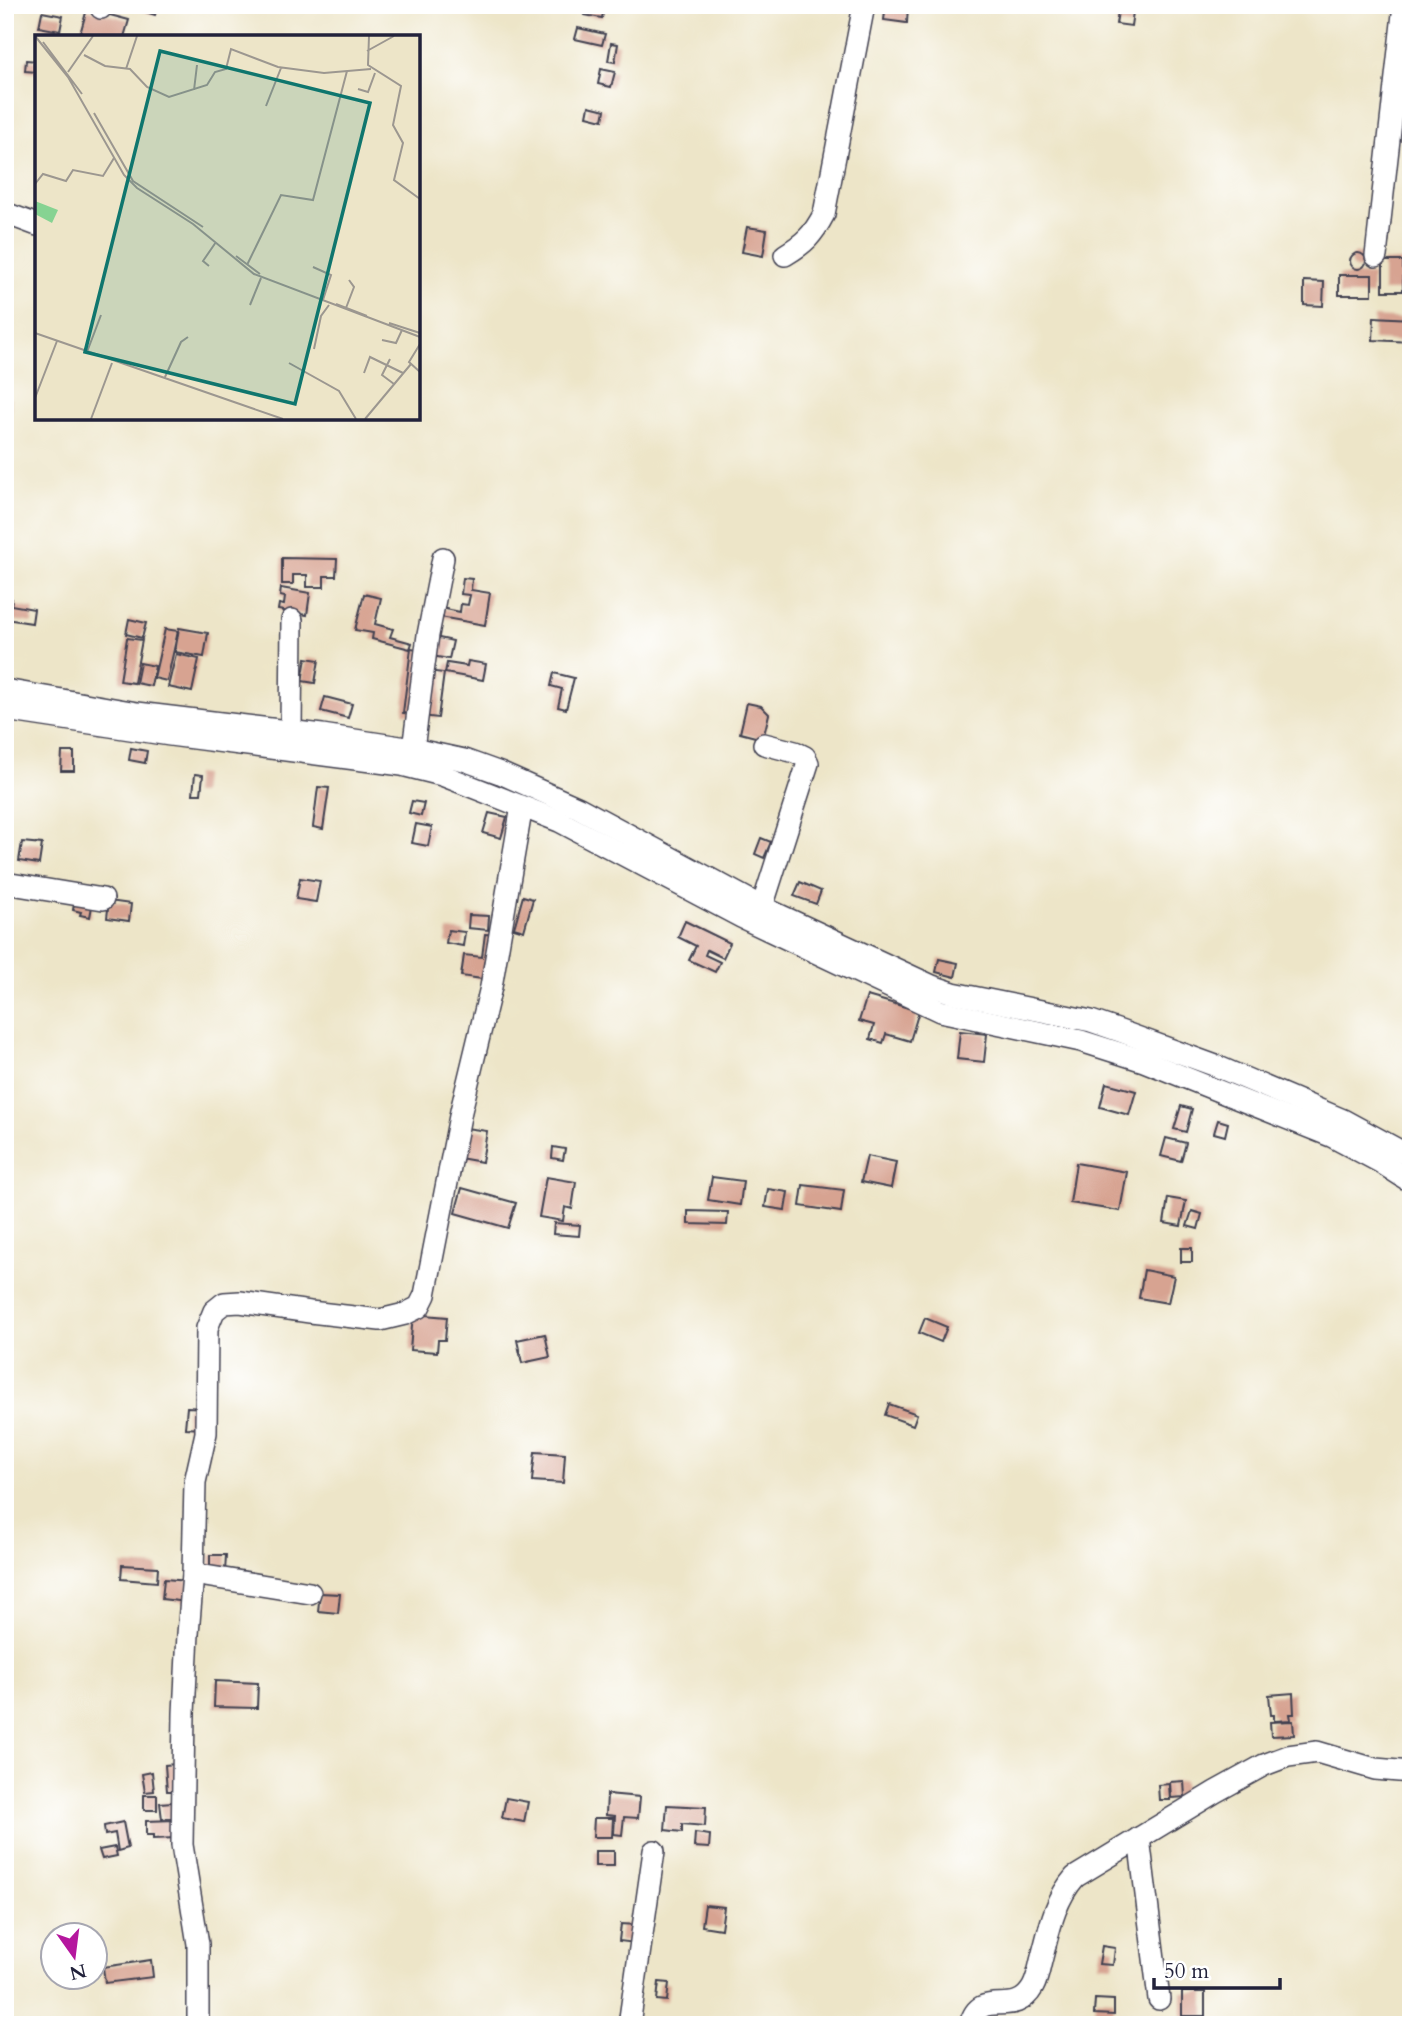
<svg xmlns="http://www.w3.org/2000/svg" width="1416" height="2030" font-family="Cardo,serif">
  <rect width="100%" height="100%" fill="#fff"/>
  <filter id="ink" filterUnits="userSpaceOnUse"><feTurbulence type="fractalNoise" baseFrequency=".0143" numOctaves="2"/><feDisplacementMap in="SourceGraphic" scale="14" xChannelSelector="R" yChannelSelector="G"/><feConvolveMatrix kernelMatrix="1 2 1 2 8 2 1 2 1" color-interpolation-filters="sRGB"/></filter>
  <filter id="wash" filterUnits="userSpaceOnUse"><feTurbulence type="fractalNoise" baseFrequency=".00686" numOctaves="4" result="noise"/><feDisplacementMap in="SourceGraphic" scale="28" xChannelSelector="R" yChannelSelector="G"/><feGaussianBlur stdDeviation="1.57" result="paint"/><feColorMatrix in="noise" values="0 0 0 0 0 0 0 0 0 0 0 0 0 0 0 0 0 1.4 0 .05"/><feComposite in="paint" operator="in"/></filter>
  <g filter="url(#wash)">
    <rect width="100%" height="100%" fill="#ede5c8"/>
    <g id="blocks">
      <g fill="#d7a391">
        <path d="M124 5H158L155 15Z"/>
        <path d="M586 5 604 8 602 18 584 15Z"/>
        <path d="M886 5H908L907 23 884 20Z"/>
        <path d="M1119 5H1134L1131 26 1116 24Z"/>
        <path d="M87 9 129 20 124 37H91L80 34Z"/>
        <path d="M42 12 63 16 60 31 39 27Z"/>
        <path d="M578 28 605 34 602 45 575 39Z"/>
        <path d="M611 43 618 44 615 62 608 61Z"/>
        <path d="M26 60 37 61V72L25 71Z"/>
        <path d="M601 69 615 72 611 87 598 84Z"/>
        <path d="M589 106 605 110 603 120 587 116Z"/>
        <path d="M747 227 767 230 763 256 742 252Z"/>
        <circle cx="1358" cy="261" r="8"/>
        <rect x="1383" y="261" width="20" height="30"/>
        <rect x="1339" y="275" width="33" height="20"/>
        <path d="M1304 281 1324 282 1323 306 1304 305Z"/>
        <path d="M1374 317 1411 319V342L1373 340Z"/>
        <rect x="5" y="399" width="6" height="27"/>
        <path d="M282 558 337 559 336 576H324V587H307V575H293V584H282Z"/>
        <path d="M463 578 472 579 471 590 490 593 485 625 440 617 441 608 460 612 461 604 468 605 470 595 461 594Z"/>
        <path d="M281 588 310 593 307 615 278 610 279 604 284 605 285 597 280 596Z"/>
        <path d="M364 594 381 598 375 624 393 629 390 637 412 643 410 649 372 639 373 633 355 630Z"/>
        <path d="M5 598 12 599 11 605 34 609 32 623 5 619Z"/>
        <path d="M129 619 146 623 142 638 126 634Z"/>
        <path d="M179 628 208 633 204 657 175 652Z"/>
        <path d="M165 629 178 631 167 681 154 678Z"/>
        <path d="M430 636 453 641 449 659 426 655Z"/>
        <path d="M127 638 142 640 134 683 120 681Z"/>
        <path d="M411 648 424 650 416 715 403 713Z"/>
        <path d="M176 654 199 659 192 692 168 687Z"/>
        <path d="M306 658 319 660 315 683 302 681Z"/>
        <path d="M468 661 486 664 483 680 445 673 447 663 467 666Z"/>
        <path d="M140 663 155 666 151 686 136 683Z"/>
        <path d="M427 671 444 673 438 718 421 716Z"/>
        <path d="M554 673 574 678 566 709 558 707 562 689 551 686Z"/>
        <path d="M325 697 352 704 348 718 321 711Z"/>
        <path d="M747 703 761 706 769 714 763 739 740 733Z"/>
        <path d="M131 748 147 751 145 763 129 760Z"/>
        <path d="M62 752H74V771H61Z"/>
        <path d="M195 774 203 775 201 794H193Z"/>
        <path d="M318 787 329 788 323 829 313 827Z"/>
        <path d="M412 801 424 803 421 816 409 813Z"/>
        <path d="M489 813 507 817 501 838 483 833Z"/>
        <path d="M416 824 432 827 428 846 412 843Z"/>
        <path d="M761 838 771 842 764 858 755 854Z"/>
        <path d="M22 842 42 844 39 864 19 861Z"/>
        <path d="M300 878 320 881 316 902 296 899Z"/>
        <path d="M800 882 821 891 816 904 794 896Z"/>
        <path d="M523 896 533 899 524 931 514 928Z"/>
        <path d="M75 898 93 901 90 917 80 915 81 912 73 910Z"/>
        <path d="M109 901 131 904 129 921 107 918Z"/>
        <path d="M469 915 489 916 488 930 468 928Z"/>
        <path d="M685 921 730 943 723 958 707 950 705 955 720 962 715 972 689 960 696 946 678 937Z"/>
        <path d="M448 930 465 932 463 946 446 943Z"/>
        <path d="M485 934 495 935 489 980 461 976 464 955 482 957Z"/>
        <path d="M939 959 958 963 955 977 936 972Z"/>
        <path d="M867 996 919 1011 910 1041 886 1034 883 1043 870 1039 874 1025 859 1021Z"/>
        <path d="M960 1031 987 1034 984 1062 957 1059Z"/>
        <path d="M1106 1083 1136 1091 1129 1115 1100 1107Z"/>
        <path d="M1181 1106 1192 1109 1186 1132 1174 1129Z"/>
        <path d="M1218 1120 1228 1123 1225 1136 1214 1133Z"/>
        <path d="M459 1127 487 1131 482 1162 454 1157Z"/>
        <path d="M1166 1138 1186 1143 1181 1161 1161 1156Z"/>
        <path d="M553 1147 565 1149 563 1160 552 1158Z"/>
        <path d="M867 1156 896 1162 891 1188 861 1182Z"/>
        <path d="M1076 1163 1127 1172 1120 1211 1070 1203Z"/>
        <path d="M546 1177 576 1182 572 1209 565 1207 563 1221 539 1217Z"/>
        <path d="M712 1177 743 1181 740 1205 708 1200Z"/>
        <path d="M803 1185 844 1190 841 1212 800 1206Z"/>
        <path d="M462 1188 516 1203 508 1228 455 1213Z"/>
        <path d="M768 1189 788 1192 785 1210 765 1207Z"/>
        <path d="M1168 1198 1186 1201 1181 1226 1164 1223Z"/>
        <path d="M688 1211 728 1212 727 1225 688 1224Z"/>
        <path d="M1192 1211 1202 1214 1198 1229 1187 1226Z"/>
        <path d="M554 1223 580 1225 579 1236 553 1234Z"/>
        <rect x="1181" y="1248" width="11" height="14"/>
        <path d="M1144 1270 1174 1276 1168 1303 1139 1298Z"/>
        <path d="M413 1314 447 1317 445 1340H438L437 1352 410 1350Z"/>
        <path d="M925 1318 947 1327 941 1342 919 1333Z"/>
        <path d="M545 1334 550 1357 522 1363 517 1340Z"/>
        <path d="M889 1404 917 1414 913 1425 885 1415Z"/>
        <path d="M187 1407 204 1408 203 1429 185 1428Z"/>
        <path d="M535 1452 565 1454 563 1483 532 1481Z"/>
        <path d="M210 1555H226L225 1572H210Z"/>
        <path d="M122 1565 158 1567 157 1582 121 1579Z"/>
        <path d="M164 1579 189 1581 187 1602 162 1599Z"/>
        <path d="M320 1593 340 1594 338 1613 318 1611Z"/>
        <path d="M215 1681 258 1683 257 1708 214 1707Z"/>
        <path d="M1293 1693 1294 1714H1290L1291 1720 1274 1721V1715H1271L1269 1695Z"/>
        <path d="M1293 1721 1294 1735 1271 1736 1270 1722Z"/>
        <path d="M175 1764 177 1791H167L165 1765Z"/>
        <path d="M152 1772 154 1791 145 1792 142 1774Z"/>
        <path d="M1184 1781 1185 1797 1171 1798 1170 1782Z"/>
        <path d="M1169 1784 1170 1800H1159L1158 1785Z"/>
        <path d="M607 1794 640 1797 638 1818 624 1817 622 1835 614 1834 615 1816 606 1815Z"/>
        <rect x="144" y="1795" width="13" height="15"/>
        <path d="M506 1798 528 1802 524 1822 502 1818Z"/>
        <path d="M172 1802 173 1818 162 1819 160 1803Z"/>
        <path d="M667 1805 706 1807 705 1826 682 1824V1832L665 1830Z"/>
        <path d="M594 1818H613L612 1837H593Z"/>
        <path d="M175 1820 176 1838 153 1839V1835H146V1821Z"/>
        <path d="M123 1822 128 1848 118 1851 115 1833 105 1835 104 1826Z"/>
        <path d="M695 1833 710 1835 709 1848 694 1847Z"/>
        <path d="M115 1847 117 1856 102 1859 99 1850Z"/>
        <rect x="595" y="1851" width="19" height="15"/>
        <path d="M705 1905 724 1907 721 1929 702 1926Z"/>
        <path d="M621 1924 637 1925 635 1943 619 1941Z"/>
        <path d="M1102 1946 1115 1948 1113 1965 1099 1964Z"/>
        <path d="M151 1960 153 1977 105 1983 103 1967Z"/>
        <path d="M659 1982 669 1983 667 2001 657 2000Z"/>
        <rect x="1182" y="1992" width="23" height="24"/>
        <path d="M1095 1999 1114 2000V2015L1094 2014Z"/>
      </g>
    </g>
  </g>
  <g filter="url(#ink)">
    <use href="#blocks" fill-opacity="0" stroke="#403f50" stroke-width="2"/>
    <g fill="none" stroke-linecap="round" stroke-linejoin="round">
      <g stroke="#403f50" stroke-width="24">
        <g id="minor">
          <path d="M101 8 102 5"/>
          <path d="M5 213 37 225"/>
          <path d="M785 255C805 243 813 235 824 214L864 5"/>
          <path d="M1376 256 1404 5"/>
          <path d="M5 690 137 713 322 735 413 749 464 760 500 773 579 808 762 907 932 986 953 993 1091 1021 1120 1031 1216 1066 1343 1120 1411 1157"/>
          <path d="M5 710 170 735 402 765 442 775 559 821 741 917 940 1011 1081 1041 1144 1061 1331 1136 1380 1162 1411 1182"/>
          <path d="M291 731 292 620"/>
          <path d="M413 749 428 635 443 558"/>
          <path d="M5 883 103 899"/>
          <path d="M762 907 808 763 805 757 795 752 764 744"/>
          <path d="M193 1574 310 1593"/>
          <path d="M1139 1838 1159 1999"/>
          <path d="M198 2025V1944L182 1845 184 1713 188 1634 193 1574 195 1482 206 1433 207 1328 214 1311 224 1303 240 1302 310 1312 380 1320 405 1314 419 1307 425 1295 461 1111 491 987 522 806"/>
          <path d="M629 2025 654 1851"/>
          <path d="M970 2025C980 1985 1014 2021 1033 1987 1037 1980 1039 1970 1041 1961 1049 1931 1054 1901 1075 1877L1215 1792 1264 1765 1288 1756 1317 1752 1375 1769 1411 1772"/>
        </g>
      </g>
      <use href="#minor" stroke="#fff" stroke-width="21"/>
    </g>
  </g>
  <g transform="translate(35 35)">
    <rect width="385" height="385" fill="#ede5c8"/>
    <path d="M0 166 23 175 17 188 0 179Z" fill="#86d392"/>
    <path fill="none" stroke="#9c9790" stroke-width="2" d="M0 1 33 42 89 140 102 153 158 189 219 239 385 302M334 1 333 30 366 51 358 90 368 108 359 145 385 164M8 7 47 59M332 16 359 1M49 20 70 31 95 34 112 52 134 62 172 50 180 37 191 34 196 14 243 32 289 38 336 34M91 34 102 1M33 37 58 1M323 54 333 57 340 38M159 55 162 30M231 71 246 33M59 78 98 146 168 192M0 149 8 139 31 146 38 135 68 141 79 123M201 221 225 239M212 230 246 160 278 165 312 36M174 231 168 226 181 207M278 232 296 240 288 265M301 269 332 281M215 270 226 243M311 273 319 252 314 245M354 288 385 298M0 298 248 384M347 305 361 308 367 295M385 309 374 327 385 337M279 314 286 281 294 270M52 317 66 280M355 324 347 340 359 349M254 328 304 356 321 384M329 338 335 322 368 338M130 342 146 307 153 302M0 363 22 306M56 384 77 328M330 384 376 329"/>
    <path fill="#0f766e" fill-opacity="0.15" stroke="#0f766e" stroke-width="3.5" d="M125 16 335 68 260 369 50 317Z"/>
    <rect width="385" height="385" fill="none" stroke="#22223b" stroke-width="3.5"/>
  </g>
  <rect width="1416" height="2030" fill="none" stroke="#fff" stroke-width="28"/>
  <g transform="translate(74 1956) rotate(166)"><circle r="33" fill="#ffffff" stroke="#a7a7b1" stroke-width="2"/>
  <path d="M0-5L12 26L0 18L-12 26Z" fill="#b5179e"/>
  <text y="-10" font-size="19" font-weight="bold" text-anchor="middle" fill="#22223b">N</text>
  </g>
  <path d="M1154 1978v10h126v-10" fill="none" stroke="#22223b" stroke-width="3.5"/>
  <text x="1164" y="1978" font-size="21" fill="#22223b" stroke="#ffffff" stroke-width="5" paint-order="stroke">50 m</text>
</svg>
